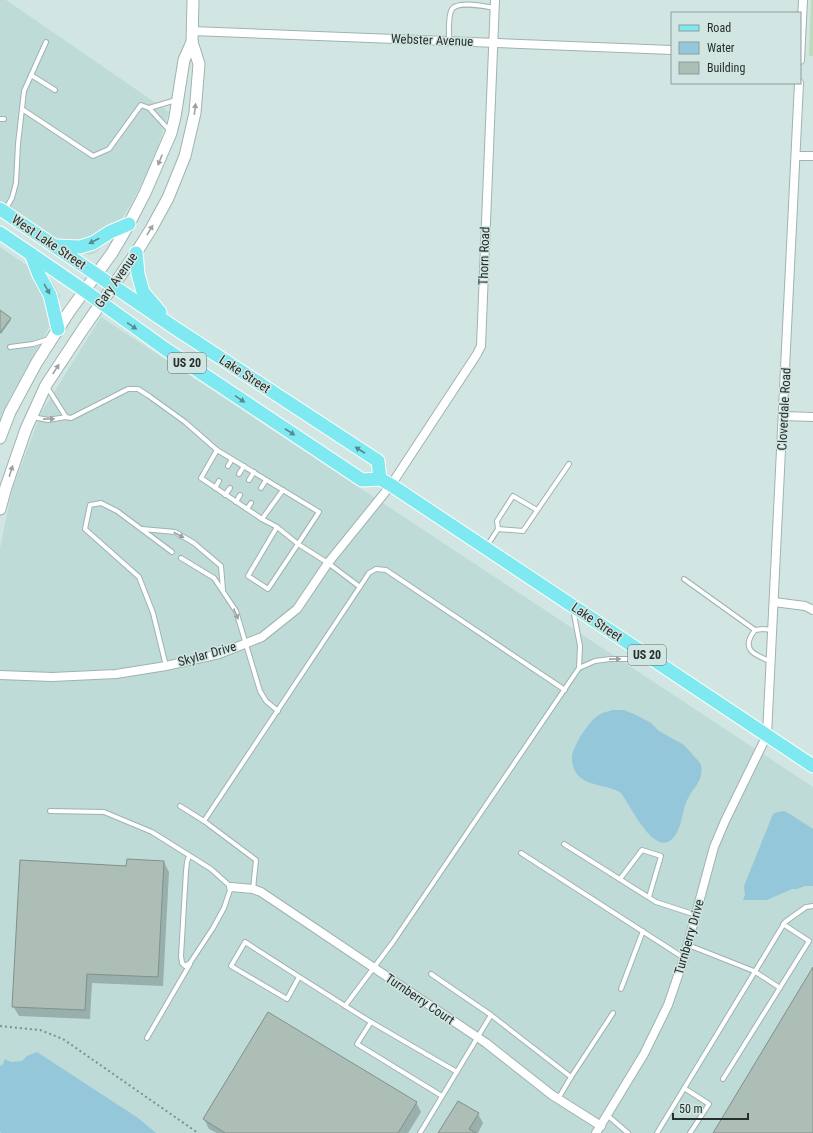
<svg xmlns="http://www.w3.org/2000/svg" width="813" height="1133" font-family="'Roboto Condensed',sans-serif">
  <rect width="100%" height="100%" fill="#d1e6e2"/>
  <g fill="#bedbd7">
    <path d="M0 0H6L169 112 158 147 143 181 128 209 110 237 97 252 90 255 80 253 73 251 0 203Z"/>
    <path d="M0 247 53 283 60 296 58 308 47 331 9 399 0 422Z"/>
    <path d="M101 317 813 787V1133H0V548L12 490 41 413Z"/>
  </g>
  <path fill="#bcdbbd" d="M811 0H813V56H809Z"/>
  <g fill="#95c7da">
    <path d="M612 710H624L636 715 651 723 659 731 684 745 701 764C704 783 692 787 686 803 682 813 682 824 676 834 657 865 630 804 621 793 609 785 593 787 581 778 575 774 572 766 572 759 571 749 587 724 596 717 601 713 606 712 612 710Z"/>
    <path d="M784 811 790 814 813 829V886H805L797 889H792L767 900H743L745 895 744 886 773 814 778 812Z"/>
    <path d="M37 1052 138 1118 156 1133H1L0 1131V1066L3 1064 5 1059 11 1062 22 1061 27 1056Z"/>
  </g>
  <g fill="#0003">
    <path d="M0 312 11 320 1 334 0 333Z"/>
    <path d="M164 862 169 872 163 986 92 983 90 1019 19 1016 13 1006 127 867Z"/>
    <path d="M416 1102 421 1112 408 1133H217L209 1129 204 1119Z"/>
    <path d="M478 1114 483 1123 478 1133H439Z"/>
  </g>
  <g fill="#adbeb6" stroke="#819189">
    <path d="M0 310 11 318 0 333Z"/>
    <path d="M127 859 164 861 158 977 87 974 85 1010 12 1007 20 860 126 866Z"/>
    <path d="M813 967V1133H713Z"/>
    <path d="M268 1012 417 1102 398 1133H225L203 1119Z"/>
    <path d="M458 1101 479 1113 469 1129 476 1133H438Z"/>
  </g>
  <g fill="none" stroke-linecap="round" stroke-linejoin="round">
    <g stroke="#9fb3af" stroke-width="6">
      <g id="service">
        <path d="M449 40C449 31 448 20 451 11 455 0 483 6 495 8"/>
        <path d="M31 75 55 90"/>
        <path d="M149 108 176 100"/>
        <path d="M22 109 93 156 109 149 141 105 149 108 170 131"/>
        <path d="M0 119H4"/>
        <path d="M5 210 12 198 16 183 18 144 24 91 46 42"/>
        <path d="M10 347 33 344 49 339"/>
        <path d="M47 387 66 417"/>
        <path d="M33 417 48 420 66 417 71 418 128 389H138L149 396 185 422 217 450 319 512 298 544 328 563 360 587"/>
        <path d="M217 450 201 478 262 519 277 527 248 576 268 589 298 544 277 527"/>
        <path d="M228 466 232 459"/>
        <path d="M239 474 244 466"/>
        <path d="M249 480 254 472"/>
        <path d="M215 488 219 481"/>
        <path d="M261 488 266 480"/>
        <path d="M225 495 230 488"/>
        <path d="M236 502 240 495"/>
        <path d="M247 509 251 503"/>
        <path d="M262 519 283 490"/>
        <path d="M142 529 175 532 194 543 221 566 223 590"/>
        <path d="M498 529 497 521 513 496 537 510"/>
        <path d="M487 546 498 529 523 531 569 464"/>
        <path d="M181 558 214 578 236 611 260 691 266 701 278 711"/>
        <path d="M684 579 755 630"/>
        <path d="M573 609 580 646 579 668"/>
        <path d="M770 661C754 655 740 649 755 630L763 629 773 630"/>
        <path d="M166 666 153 613 139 577 85 529 90 505 101 503 117 511 172 552"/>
        <path d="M180 806 204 821"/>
        <path d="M50 811 104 812 152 832 211 869 231 887 224 908 213 928 190 963 185 966 182 963 181 956 186 871 187 862 189 856"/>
        <path d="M564 844 656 902 696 915"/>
        <path d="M521 853 684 958"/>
        <path d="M620 879 642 850 661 856 649 897"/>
        <path d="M253 889 256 860 204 821 369 573 376 569 386 570 565 690"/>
        <path d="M688 945 754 971 780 988"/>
        <path d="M431 974 491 1015"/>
        <path d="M299 977 287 999 231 966 245 942C287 969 329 996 371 1022"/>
        <path d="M621 989 643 931"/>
        <path d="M345 1006 393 942 579 668 595 661 610 659H646"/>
        <path d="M147 1038 190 964"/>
        <path d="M571 1077 613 1013"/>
        <path d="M723 1079 809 941 783 924"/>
        <path d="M684 1088 709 1104 690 1133"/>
        <path d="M442 1096 357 1044 371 1022 457 1072"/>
        <path d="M607 1115 628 1133"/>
        <path d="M420 1133 491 1015 571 1077 558 1099"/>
        <path d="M657 1133 785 922 806 907 813 906"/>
      </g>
    </g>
    <g stroke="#9fb3af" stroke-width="10">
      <g id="minor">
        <path d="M192 31 672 50"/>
        <path d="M800 60 803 0"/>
        <path d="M796 156H813"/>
        <path d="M783 416 813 417"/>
        <path d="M774 602 805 606 813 610"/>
        <path d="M0 675 52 677 116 674 166 666 219 654 262 637 297 609 328 563 391 485 477 354 481 346 495 0"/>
        <path d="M231 887 253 889 261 892 486 1043 552 1095 601 1126"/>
        <path d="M596 1133 644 1054 668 1005 684 958 714 847 725 821 767 735 799 83"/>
      </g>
    </g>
    <g stroke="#9fb3af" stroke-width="13">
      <g id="secondary">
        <path d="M0 438 10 412 37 362 69 312 112 253 129 224 145 193 171 133 175 117 184 60 192 42"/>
        <path d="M0 509 6 487 26 429 46 385 83 329 136 253 151 229 168 198 185 156 195 113 199 64 192 42 193 0"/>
      </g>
    </g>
    <g stroke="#fff" stroke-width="15">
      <g id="primary">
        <path d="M0 209 175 328 378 461 380 479"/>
        <path d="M0 233 85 291 164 348 362 480 380 479 391 485 813 766"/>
        <path d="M56 246 80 247 93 243 110 232 129 224"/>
        <path d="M136 253 138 274 143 292 160 312"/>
        <path d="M31 254 39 275 50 295 58 329"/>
      </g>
    </g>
    <path stroke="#808f8c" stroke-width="2" stroke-dasharray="2 3" stroke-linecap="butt" d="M0 1026 40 1030 63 1039 198 1133"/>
    <use href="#service" stroke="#fff" stroke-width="4"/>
    <use href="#minor" stroke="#fff" stroke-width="8"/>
    <use href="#secondary" stroke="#fff" stroke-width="11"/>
    <use href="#primary" stroke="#7fe9f1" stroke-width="13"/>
  </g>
  <defs><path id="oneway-solid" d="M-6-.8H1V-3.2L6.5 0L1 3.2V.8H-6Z"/></defs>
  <g fill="#9ea1a0">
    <use href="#oneway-solid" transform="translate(195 109) rotate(-83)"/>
    <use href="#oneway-solid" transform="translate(160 160) rotate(112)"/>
    <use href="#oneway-solid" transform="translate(150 230) rotate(-59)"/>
    <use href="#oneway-solid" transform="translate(56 369) rotate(-57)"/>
    <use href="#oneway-solid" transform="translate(49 419) rotate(-1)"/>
    <use href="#oneway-solid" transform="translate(11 471) rotate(-72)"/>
    <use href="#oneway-solid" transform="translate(179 535) rotate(28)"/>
    <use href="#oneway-solid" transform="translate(236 614) rotate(67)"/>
    <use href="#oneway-solid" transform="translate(615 659) rotate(-1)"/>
  </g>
  <g fill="#538c8f">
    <use href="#oneway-solid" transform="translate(94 241) rotate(153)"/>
    <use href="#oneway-solid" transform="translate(47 289) rotate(60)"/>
    <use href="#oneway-solid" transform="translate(132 326) rotate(35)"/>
    <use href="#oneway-solid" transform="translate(240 399) rotate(34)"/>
    <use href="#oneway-solid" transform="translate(290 432) rotate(33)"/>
    <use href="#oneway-solid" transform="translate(360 450) rotate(-147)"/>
  </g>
  <g text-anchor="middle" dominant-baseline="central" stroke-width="3" stroke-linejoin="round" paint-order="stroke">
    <g fill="#d1e6e2" stroke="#5a6663" stroke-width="1">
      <rect x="168" y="353" width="38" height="20" rx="3"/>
      <rect x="628" y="645" width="38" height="20" rx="3"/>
    </g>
    <g font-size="12" font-weight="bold" fill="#272f2d">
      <text x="187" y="363">US 20</text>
      <text x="647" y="655">US 20</text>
    </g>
    <g font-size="13" fill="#272f2d" stroke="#d1e6e2">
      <text transform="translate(432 40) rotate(2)">Webster Avenue</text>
      <text transform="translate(49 242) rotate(34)">West Lake Street</text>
      <text transform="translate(484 256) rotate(-88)">Thorn Road</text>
      <text transform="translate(116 280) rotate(-55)">Gary Avenue</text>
      <text transform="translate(245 374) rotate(33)">Lake Street</text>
      <text transform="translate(784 409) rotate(-87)">Cloverdale Road</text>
      <text transform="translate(597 622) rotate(34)">Lake Street</text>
      <text transform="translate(207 654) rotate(-16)">Skylar Drive</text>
      <text transform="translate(689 937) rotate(-74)">Turnberry Drive</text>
      <text transform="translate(420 999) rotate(34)">Turnberry Court</text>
    </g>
  </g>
  <rect x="671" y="12" width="130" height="72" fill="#d1e6e2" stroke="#8d9d9a"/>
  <rect x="679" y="25" width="20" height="6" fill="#7fe9f1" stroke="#8d9d9a"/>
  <text x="707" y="32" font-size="12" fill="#272f2d">Road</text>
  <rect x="679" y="42" width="20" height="12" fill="#95c7da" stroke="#8d9d9a"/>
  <text x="707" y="52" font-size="12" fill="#272f2d">Water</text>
  <rect x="679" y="62" width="20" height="12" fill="#adbeb6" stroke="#8d9d9a"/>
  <text x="707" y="72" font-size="12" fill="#272f2d">Building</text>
  <path d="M673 1113v6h75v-6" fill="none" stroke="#272f2d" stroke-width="2"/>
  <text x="679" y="1113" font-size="12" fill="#272f2d" stroke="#d1e6e2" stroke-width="3" paint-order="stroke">50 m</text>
</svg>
